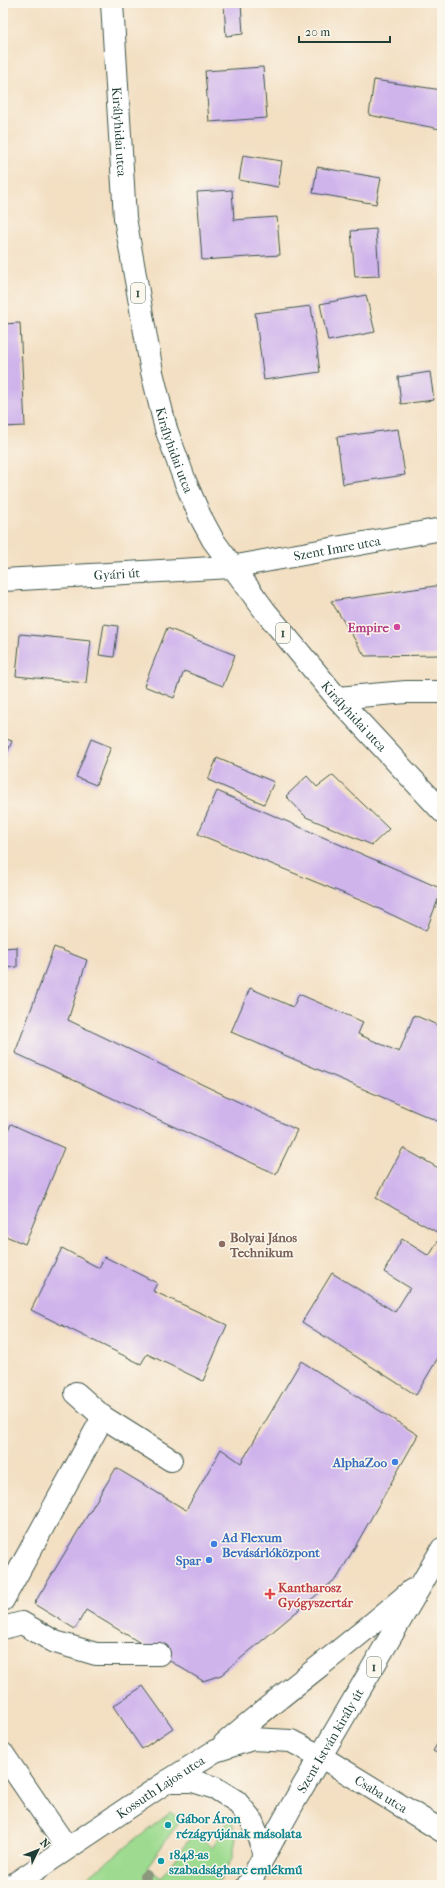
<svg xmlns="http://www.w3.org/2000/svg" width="445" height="1888" font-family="'IM FELL French Canon',serif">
  <rect width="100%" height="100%" fill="#fbf7ec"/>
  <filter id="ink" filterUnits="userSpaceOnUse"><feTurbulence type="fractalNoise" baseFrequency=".025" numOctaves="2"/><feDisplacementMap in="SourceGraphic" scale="8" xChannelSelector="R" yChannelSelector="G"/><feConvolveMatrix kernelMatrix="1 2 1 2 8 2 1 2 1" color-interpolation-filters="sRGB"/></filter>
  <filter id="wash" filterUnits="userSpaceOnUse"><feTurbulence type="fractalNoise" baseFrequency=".012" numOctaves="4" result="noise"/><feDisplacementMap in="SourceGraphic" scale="16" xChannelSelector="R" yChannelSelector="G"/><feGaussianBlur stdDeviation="0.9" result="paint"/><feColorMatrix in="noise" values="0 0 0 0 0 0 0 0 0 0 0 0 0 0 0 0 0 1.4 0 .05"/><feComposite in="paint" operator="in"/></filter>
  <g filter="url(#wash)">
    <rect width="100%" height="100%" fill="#f3dfc2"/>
    <path fill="#9edb90" stroke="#5e8c62" d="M171 1812 181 1819 147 1867 161 1878 195 1831 212 1848 231 1816 236 1839 232 1858 217 1885H77Z"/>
    <g id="blocks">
      <g fill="#cfb4ec">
        <path d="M224 3H241L243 34 226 36Z"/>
        <path d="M263 67 267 118 209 122 205 71Z"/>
        <path d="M374 80 442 90 440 129 369 115Z"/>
        <path d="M243 155 282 161 278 187 239 180Z"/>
        <path d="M317 167 381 178 376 204 313 193Z"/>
        <path d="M232 190 234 220 277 217 280 255 202 260 197 192Z"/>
        <path d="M376 229 379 276 355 277 351 231Z"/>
        <path d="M366 295 375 332 328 341 320 304Z"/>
        <path d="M311 306 320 372 264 380 255 313Z"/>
        <path d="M20 323 25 426 3 427V324Z"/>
        <path d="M430 372 434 400 401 404 398 377Z"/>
        <path d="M398 429 405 475 343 484 337 437Z"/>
        <path d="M442 585V655L365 656 331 601Z"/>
        <path d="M104 624 118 626 114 657 99 655Z"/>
        <path d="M167 628 235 655 223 686 184 671 174 698 144 686Z"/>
        <path d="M20 634 91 641 86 683 16 676Z"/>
        <path d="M3 738 12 741 3 764Z"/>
        <path d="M91 739 111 747 96 785 76 777Z"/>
        <path d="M217 758 274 782 264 804 208 780Z"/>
        <path d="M333 775 389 829 372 845 306 817 286 796 307 776 317 787Z"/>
        <path d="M217 791 442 889 426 931 367 903 198 834Z"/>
        <path d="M17 947V967L3 968V948Z"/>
        <path d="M54 947 87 960 68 1020 297 1130 276 1174 15 1053Z"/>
        <path d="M250 988 293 1007 299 994 363 1022 358 1034 399 1052 414 1015 442 1027V1123L231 1032Z"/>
        <path d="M11 1124 64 1148 25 1244 3 1235V1143Z"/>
        <path d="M403 1148 442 1170V1351L416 1395 302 1322 332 1273 395 1312 410 1288 384 1272 402 1239 429 1256 442 1235 376 1198Z"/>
        <path d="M62 1248 99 1268 105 1257 157 1283 153 1291 227 1325 203 1381 147 1354 141 1364 31 1310Z"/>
        <path d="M301 1361 418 1435 338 1577 221 1675 203 1681 86 1610 75 1629 34 1604 116 1468 186 1510 221 1449 241 1463Z"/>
        <path d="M143 1686 173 1728 142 1749 113 1706Z"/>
        <path d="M442 1736V1756L433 1751Z"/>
      </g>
    </g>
  </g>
  <g filter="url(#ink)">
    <use href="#blocks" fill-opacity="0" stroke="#3f5549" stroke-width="1"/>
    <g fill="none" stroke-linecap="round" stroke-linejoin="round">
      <g stroke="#3f5549" stroke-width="24">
        <g id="minor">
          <path id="s1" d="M3 580 231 567 442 529"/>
          <path d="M337 698 406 692H442"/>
          <path d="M76 1393 103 1417 171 1460"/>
          <path d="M3 1600 103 1417"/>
          <path d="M3 1628 22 1623 55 1642 96 1654H159"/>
          <path d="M3 1754 67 1848"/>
          <path id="s2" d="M320 1756 442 1831"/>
        </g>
      </g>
      <g stroke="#3f5549" stroke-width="24">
        <g id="major">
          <path id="s3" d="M112 3 125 218 152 372 166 429 185 481 200 516 213 540 265 611 337 698 442 811"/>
          <path d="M224 1744C285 1691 351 1644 412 1590"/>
          <path d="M168 1781H193L215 1788 236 1801 251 1819 265 1854"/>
          <path id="s4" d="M13 1885 168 1781 215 1751 252 1739 291 1741 320 1756"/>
          <path id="s5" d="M248 1885 295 1800 442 1549"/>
        </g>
      </g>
      <use href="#minor" stroke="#fff" stroke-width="22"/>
      <use href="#major" stroke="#fff" stroke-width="22"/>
    </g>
    <circle fill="#8c987e" cx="146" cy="1876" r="6"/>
  </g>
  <circle fill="#d1479c" stroke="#fbf7ec" stroke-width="1.5" cx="397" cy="627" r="4"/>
  <circle fill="#8d6e63" stroke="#fbf7ec" stroke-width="1.5" cx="222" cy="1244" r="4"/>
  <g fill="#3f7fe0" stroke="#fbf7ec" stroke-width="1.5">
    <circle cx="395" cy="1462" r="4"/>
    <circle cx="214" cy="1544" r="4"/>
    <circle cx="209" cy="1560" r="4"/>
  </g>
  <path fill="#e0444e" stroke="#fbf7ec" stroke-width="1.5" d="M268 1588h4v4h4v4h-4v4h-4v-4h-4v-4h4z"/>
  <g fill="#0f9aa8" stroke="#fbf7ec" stroke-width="1.5">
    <circle cx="168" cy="1825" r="4"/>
    <circle cx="161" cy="1861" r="4"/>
  </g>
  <g text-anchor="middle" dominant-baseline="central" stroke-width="3" stroke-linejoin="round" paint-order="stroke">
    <g fill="#fbf7ec" stroke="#61756b" stroke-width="1">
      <rect x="131" y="283" width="14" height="20" rx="3"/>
      <rect x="276" y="623" width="14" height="20" rx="3"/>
      <rect x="367" y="1657" width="14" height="20" rx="3"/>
    </g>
    <g font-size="12" font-weight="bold" fill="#1f3d34">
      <text x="138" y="293">1</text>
      <text x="283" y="633">1</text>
      <text x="374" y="1667">1</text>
    </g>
    <g font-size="13" fill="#1f3d34" stroke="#fbf7ec">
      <text stroke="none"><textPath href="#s3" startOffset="129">Királyhidai utca</textPath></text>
      <text stroke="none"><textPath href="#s3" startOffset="453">Királyhidai utca</textPath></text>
      <text stroke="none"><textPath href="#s1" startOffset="336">Szent Imre utca</textPath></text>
      <text stroke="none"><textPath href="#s1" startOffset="114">Gyári út</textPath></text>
      <text stroke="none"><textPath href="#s3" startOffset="777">Királyhidai utca</textPath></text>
      <text stroke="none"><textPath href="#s5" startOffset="166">Szent István király út</textPath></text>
      <text stroke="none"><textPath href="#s4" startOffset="177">Kossuth Lajos utca</textPath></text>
      <text stroke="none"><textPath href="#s2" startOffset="72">Csaba utca</textPath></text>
    </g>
    <g font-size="13" font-weight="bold" fill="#b23c85" stroke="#fbf7ec" text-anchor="end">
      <text x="389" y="627">Empire</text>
    </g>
    <g font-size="13" font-weight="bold" fill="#785e54" stroke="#fbf7ec" text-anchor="start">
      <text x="230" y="1237">Bolyai János<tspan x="230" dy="15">Technikum</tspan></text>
    </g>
    <g font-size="13" font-weight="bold" fill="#366cbe" stroke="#fbf7ec" text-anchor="end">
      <text x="387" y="1462">AlphaZoo</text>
      <text x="222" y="1537" text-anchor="start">Ad Flexum<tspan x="222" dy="15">Bevásárlóközpont</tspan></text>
      <text x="201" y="1560">Spar</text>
    </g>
    <g font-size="13" font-weight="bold" fill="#be3a42" stroke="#fbf7ec" text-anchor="start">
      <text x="278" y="1587">Kantharosz<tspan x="278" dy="15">Gyógyszertár</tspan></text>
    </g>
    <g font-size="13" font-weight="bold" fill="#0d838f" stroke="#fbf7ec" text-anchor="start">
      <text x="176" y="1818">Gábor Áron<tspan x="176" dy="15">rézágyújának másolata</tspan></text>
      <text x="169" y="1854">1848-as<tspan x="169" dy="15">szabadságharc emlékmű</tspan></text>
    </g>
  </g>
  <rect width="445" height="1888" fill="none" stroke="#fbf7ec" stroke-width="16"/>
  <g transform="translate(38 1850) rotate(47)" stroke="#fbf7ec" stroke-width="3" paint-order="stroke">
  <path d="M0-3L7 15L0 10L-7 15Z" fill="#1f3d34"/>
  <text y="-6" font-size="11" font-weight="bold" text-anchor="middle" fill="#1f3d34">N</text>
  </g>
  <path d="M299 36v6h91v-6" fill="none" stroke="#1f3d34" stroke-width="2"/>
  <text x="305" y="36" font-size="12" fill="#1f3d34" stroke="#fbf7ec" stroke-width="3" paint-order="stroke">20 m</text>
</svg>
